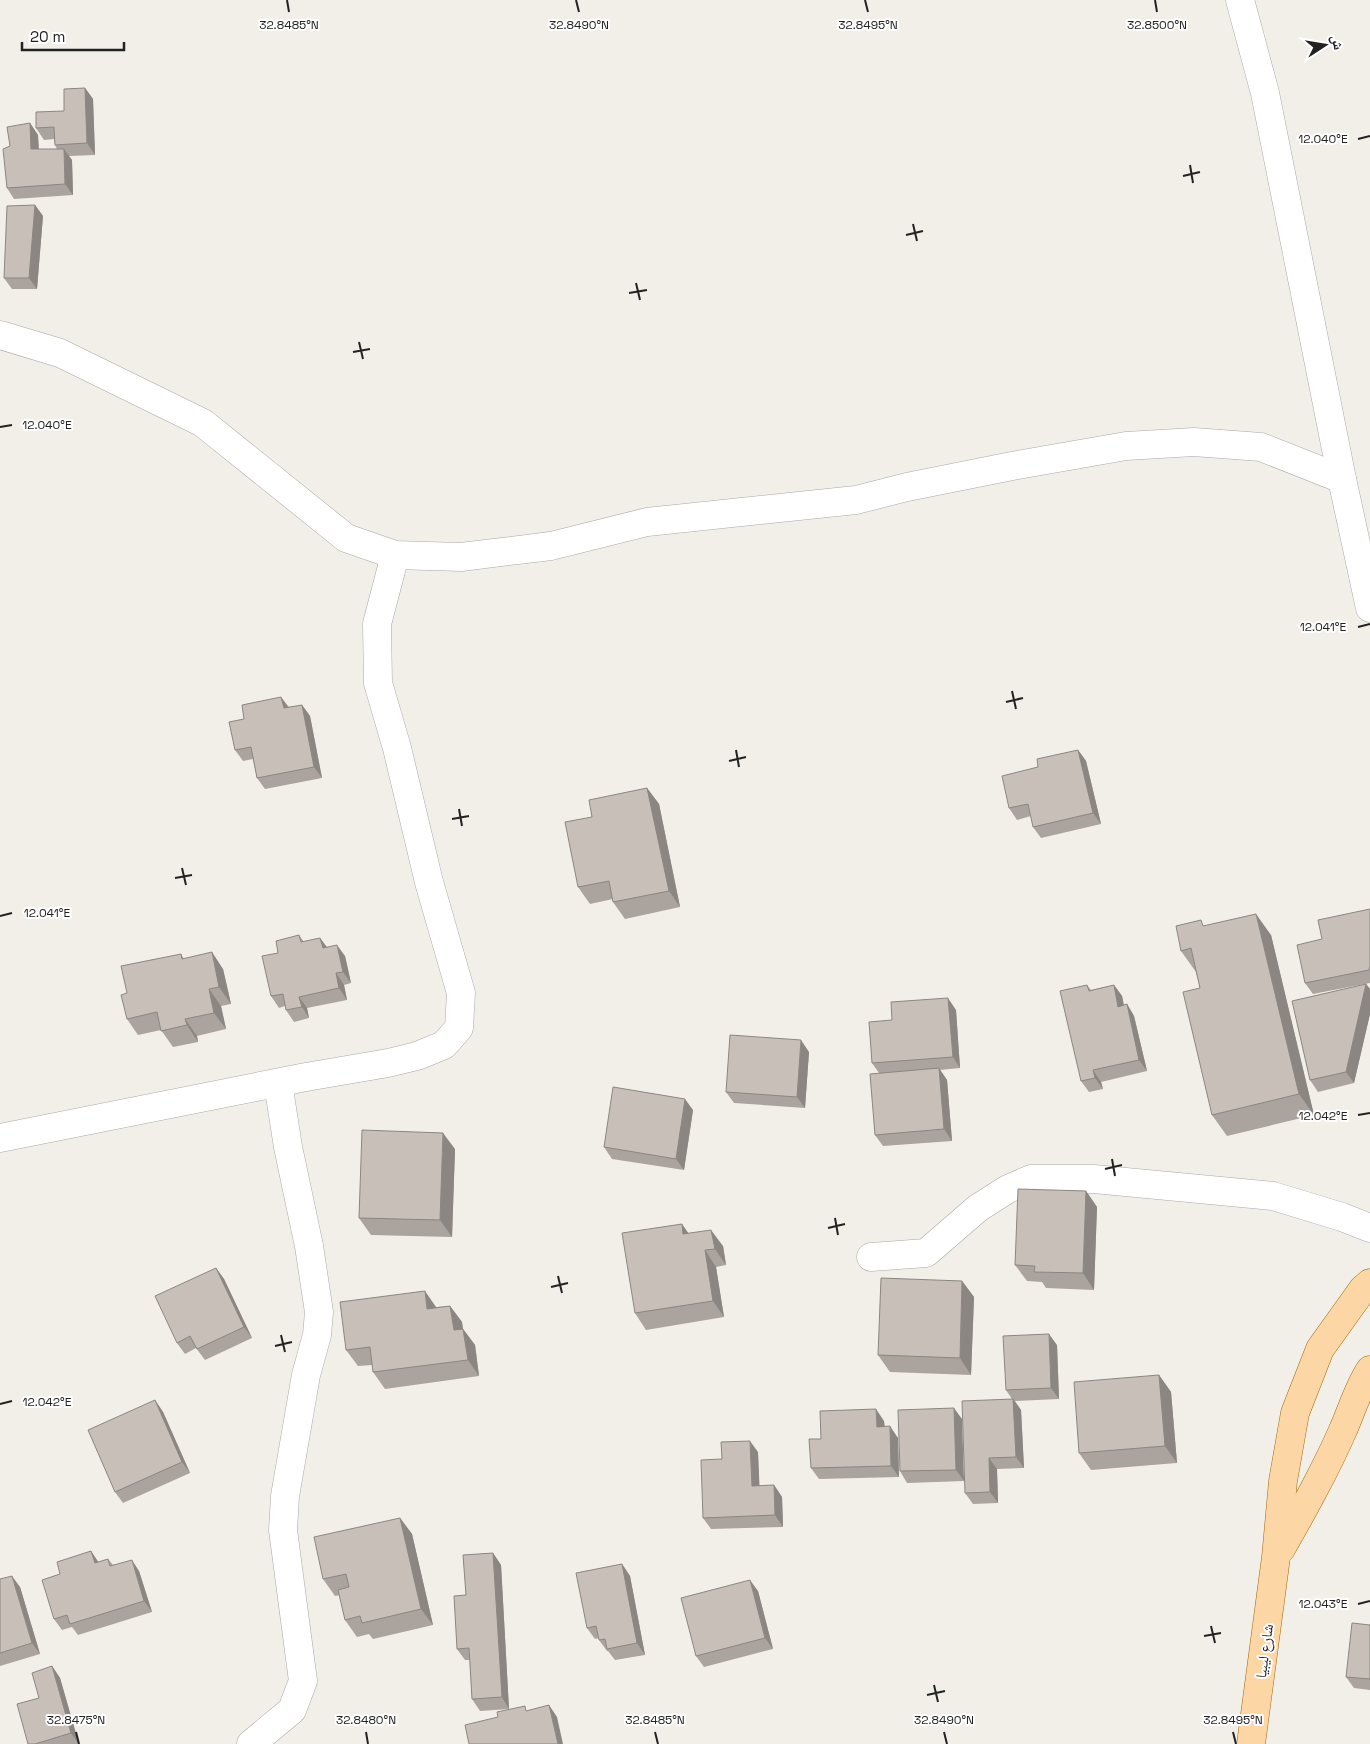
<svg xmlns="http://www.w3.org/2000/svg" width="1370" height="1744" font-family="'Space Grotesk','Noto Naskh Arabic',sans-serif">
  <rect width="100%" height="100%" fill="#f2efe9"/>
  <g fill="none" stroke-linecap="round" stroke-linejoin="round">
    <g stroke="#a9a9a9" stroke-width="29">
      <g id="minor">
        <path d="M0 335 60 353 203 423 346 538 395 555 461 557 551 546 647 522 856 500 907 487 1012 466 1126 446 1194 442 1261 447 1342 479"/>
        <path d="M0 1138 306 1077 388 1063 417 1056 444 1045 459 1028 461 993 429 882 397 748 378 683 377 624 395 555"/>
        <path d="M871 1257 926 1253 978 1208 1008 1189 1031 1179H1094L1273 1196 1342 1217 1370 1228"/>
        <path d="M251 1744 292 1710 303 1681 283 1530 285 1496 306 1375 317 1335 319 1312 309 1246 288 1147 278 1083"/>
      </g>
    </g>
    <g stroke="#a9a9a9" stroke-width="29">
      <path id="tertiary" d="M1240 0 1265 93 1342 479 1370 608"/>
    </g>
    <g stroke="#a06b00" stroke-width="29">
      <g id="primary">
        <path d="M1281 1549C1303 1510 1325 1471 1343 1430 1352 1410 1358 1388 1370 1370"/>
        <path d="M1251 1744 1276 1557 1283 1481 1295 1413 1320 1349 1363 1289 1370 1283"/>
      </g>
    </g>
    <use href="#minor" stroke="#fff" stroke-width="28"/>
    <use href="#tertiary" stroke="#fff" stroke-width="28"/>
    <use href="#primary" stroke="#fcd6a4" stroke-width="28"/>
  </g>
  <g fill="#aba49e">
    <path d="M85 88 93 99 95 155 69 156 72 160 73 195 14 199 7 188 10 146 30 123 38 135 39 149H57L55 145 54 139 44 140 36 128 64 111Z"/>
    <path d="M35 205 43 216 37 289H12L4 278Z"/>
    <path d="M281 697 289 707 302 705 310 716 322 778 265 789 257 778 253 759 243 761 235 750 244 719Z"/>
    <path d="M1078 750 1086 761 1101 824 1041 838 1033 827 1031 816 1017 820 1009 808 1038 767Z"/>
    <path d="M647 788 659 804 680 907 625 919 613 902V899L590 904 578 887 592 817Z"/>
    <path d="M1370 909V983L1313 994 1305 983 1322 939Z"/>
    <path d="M1205 926 1271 935 1314 1115 1227 1136 1212 1115 1200 988 1196 972 1181 951Z"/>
    <path d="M299 935 304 942 320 938 327 947 345 956 351 983 344 985 347 1000 307 1008 309 1018 294 1022 286 1010 285 1006 279 1008 271 996 278 953Z"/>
    <path d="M181 954 184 959 223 969 231 1004 221 1006 226 1029 197 1036 198 1042 173 1047 161 1030 138 1035 127 1019V993Z"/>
    <path d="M1366 984 1370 989V1014L1354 1083 1318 1092 1310 1080Z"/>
    <path d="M1087 985 1091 990 1114 985 1122 996 1124 1005 1127 1004 1134 1016 1147 1071 1101 1082 1103 1089 1089 1092 1081 1081Z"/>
    <path d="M956 1010 960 1068 940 1070 947 1080 952 1141 883 1146 875 1135 879 1073 872 1063 892 1020Z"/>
    <path d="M809 1052 805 1108 734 1103 726 1092Z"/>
    <path d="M693 1110 684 1170 612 1159 604 1147Z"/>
    <path d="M455 1149 452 1237 371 1235 359 1218Z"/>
    <path d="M1086 1191 1097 1207 1094 1290 1046 1288 1042 1282 1027 1281 1015 1265Z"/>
    <path d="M682 1224 688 1233 723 1246 726 1265 716 1267 724 1317 646 1330 635 1313Z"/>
    <path d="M216 1268 224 1279 252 1338 205 1360 196 1348 185 1354 177 1343Z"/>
    <path d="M962 1281 974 1297 971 1375 890 1372 878 1355Z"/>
    <path d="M450 1306 462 1322 463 1329 475 1345 479 1376 385 1389 373 1372 372 1365 358 1366 346 1350 436 1307Z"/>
    <path d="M1057 1345 1059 1399 1015 1401 1021 1410 1024 1468 997 1469 998 1503 973 1504 965 1493 1012 1399 1006 1390Z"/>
    <path d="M1159 1375 1171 1392 1177 1463 1091 1470 1079 1453Z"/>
    <path d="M155 1400 163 1412 190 1473 123 1503 115 1492Z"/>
    <path d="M954 1408 964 1481 907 1483 900 1471Z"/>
    <path d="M884 1421 885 1427 898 1438 899 1477 819 1479 811 1468 821 1439Z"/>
    <path d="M758 1452 759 1486 774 1485 782 1497 783 1527 711 1529 703 1518 722 1459Z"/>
    <path d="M400 1518 412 1534 433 1625 373 1639 369 1634 357 1637 345 1620 340 1595 335 1596 323 1579Z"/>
    <path d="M91 1551 98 1562 108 1559 113 1565 139 1571 152 1612 78 1635 72 1627 62 1630 54 1619 60 1574Z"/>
    <path d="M493 1553 501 1565 509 1709 480 1711 472 1699 470 1660H465L457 1649 466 1595Z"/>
    <path d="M622 1564 630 1576 645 1655 615 1660 608 1651H607L599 1640V1638L595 1639 587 1628Z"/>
    <path d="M0 1579 20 1587 40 1654 0 1666Z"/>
    <path d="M758 1591 773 1649 704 1667 696 1656Z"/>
    <path d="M1370 1625V1690L1354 1688 1346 1677Z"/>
    <path d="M52 1666 60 1678 79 1744H28L39 1698Z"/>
  </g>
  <g fill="#8b8681">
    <path d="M85 88 93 99 95 155 87 143Z"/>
    <path d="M30 123 38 135 39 161 31 149Z"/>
    <path d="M64 149 72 160 73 195 65 184Z"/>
    <path d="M35 205 43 216 37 289 29 278Z"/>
    <path d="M281 697 289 709 284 708Z"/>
    <path d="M302 705 310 716 322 778 314 767Z"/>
    <path d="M1078 750 1086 761 1101 824 1093 813Z"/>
    <path d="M647 788 659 804 680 907 669 891Z"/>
    <path d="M1256 914 1271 935 1314 1115 1299 1094Z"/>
    <path d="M320 938 328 949 323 948Z"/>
    <path d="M337 945 345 956 351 983 343 972Z"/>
    <path d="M212 952 223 969 231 1004 219 987Z"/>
    <path d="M336 973 344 985 347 1000 339 988Z"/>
    <path d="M1366 984 1370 989V1014L1354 1083 1346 1072Z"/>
    <path d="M1114 985 1122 996 1126 1018 1118 1007Z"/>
    <path d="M209 989 221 1006 226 1029 214 1013Z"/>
    <path d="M299 997 307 1008 309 1018 302 1007Z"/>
    <path d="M948 998 956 1010 960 1068 953 1057Z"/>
    <path d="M1127 1004 1134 1016 1147 1071 1139 1060Z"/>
    <path d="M185 1019 197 1036 198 1042 187 1025Z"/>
    <path d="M801 1040 809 1052 805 1108 797 1097Z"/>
    <path d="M939 1068 947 1080 952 1141 944 1129Z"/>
    <path d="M1093 1070 1101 1082 1103 1089 1095 1078Z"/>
    <path d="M685 1099 693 1110 684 1170 676 1159Z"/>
    <path d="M443 1133 455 1149 452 1237 440 1220Z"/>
    <path d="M1086 1191 1097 1207 1094 1290 1083 1273Z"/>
    <path d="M682 1224 693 1240 683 1234Z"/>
    <path d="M711 1230 723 1246 726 1265 715 1249Z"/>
    <path d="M705 1250 716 1267 724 1317 713 1301Z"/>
    <path d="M216 1268 224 1279 252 1338 244 1327Z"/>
    <path d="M962 1281 974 1297 971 1375 960 1358Z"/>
    <path d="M425 1291 436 1307 439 1326 427 1309Z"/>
    <path d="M450 1306 462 1322 465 1346 454 1330Z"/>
    <path d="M463 1329 475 1345 479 1376 468 1360Z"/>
    <path d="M1049 1334 1057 1345 1059 1399 1051 1388Z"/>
    <path d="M1159 1375 1171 1392 1177 1463 1165 1446Z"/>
    <path d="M1013 1399 1021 1410 1024 1468 1016 1457Z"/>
    <path d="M155 1400 163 1412 190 1473 182 1462Z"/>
    <path d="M954 1408 962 1419 964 1481 956 1470Z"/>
    <path d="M876 1409 884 1421 885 1438 877 1427Z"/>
    <path d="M890 1426 898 1438 899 1477 891 1466Z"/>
    <path d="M750 1441 758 1452 760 1497 752 1486Z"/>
    <path d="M989 1458 997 1469 998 1503 990 1492Z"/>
    <path d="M774 1485 782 1497 783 1527 775 1515Z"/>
    <path d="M400 1518 412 1534 433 1625 421 1609Z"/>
    <path d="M91 1551 99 1563H95Z"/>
    <path d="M493 1553 501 1565 509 1709 502 1697Z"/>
    <path d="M132 1560 139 1571 152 1612 144 1601Z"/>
    <path d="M622 1564 630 1576 645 1655 637 1643Z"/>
    <path d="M12 1576 20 1587 40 1654 32 1643Z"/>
    <path d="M750 1580 758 1591 773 1649 765 1638Z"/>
    <path d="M52 1666 60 1678 79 1744 71 1733Z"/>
    <path d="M549 1705 557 1717 563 1744H558Z"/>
  </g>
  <g fill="#c7bfb8" stroke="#8b8681">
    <path d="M85 88 87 143 55 145 54 127 36 128V112L64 111V89Z"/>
    <path d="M30 123 31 149H64L65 184 7 188 3 149 10 146 7 127Z"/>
    <path d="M35 205 29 278H4L7 206Z"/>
    <path d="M281 697 284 708 302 705 314 767 257 778 251 747 235 750 229 722 244 719 242 705Z"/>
    <path d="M1078 750 1093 813 1033 827 1028 804 1009 808 1002 776 1038 767 1037 759Z"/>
    <path d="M647 788 669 891 613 902 609 881 578 887 565 822 592 817 589 800Z"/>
    <path d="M1370 909V966L1369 970 1305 983 1297 945 1322 939 1318 920Z"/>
    <path d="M1256 914 1299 1094 1212 1115 1183 992 1200 988 1191 948 1181 951 1176 926 1201 920 1203 926Z"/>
    <path d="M299 935 301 942 320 938 323 948 337 945 343 972 336 973 339 988 299 997 302 1007 286 1010 283 994 271 996 262 956 278 953 276 941Z"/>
    <path d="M212 952 219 987 209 989 214 1013 185 1019 187 1025 161 1031 157 1012 127 1019 121 995 127 993 121 966 181 954 182 959Z"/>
    <path d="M1366 984 1346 1072 1310 1080 1292 1001Z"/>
    <path d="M1087 985 1089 991 1114 985 1118 1007 1127 1004 1139 1060 1093 1070 1095 1078 1081 1081 1060 991Z"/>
    <path d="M948 998 953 1057 872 1063 869 1022 892 1020 891 1002Z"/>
    <path d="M730 1035 801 1040 797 1097 726 1092Z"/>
    <path d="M939 1068 944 1129 875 1135 870 1074Z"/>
    <path d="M613 1087 685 1099 676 1159 604 1147Z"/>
    <path d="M362 1130 443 1133 440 1220 359 1218Z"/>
    <path d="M1018 1189 1086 1191 1083 1273 1034 1272 1035 1266 1015 1265Z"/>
    <path d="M682 1224 683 1234 711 1230 715 1249 705 1250 713 1301 635 1313 622 1233Z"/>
    <path d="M216 1268 244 1327 197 1349 190 1336 177 1343 155 1296Z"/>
    <path d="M881 1278 962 1281 960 1358 878 1355Z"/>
    <path d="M425 1291 427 1309 450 1306 454 1330 463 1329 468 1360 373 1372 370 1347 346 1350 340 1302Z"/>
    <path d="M1049 1334 1051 1388 1006 1390 1003 1336Z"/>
    <path d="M1159 1375 1165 1446 1079 1453 1074 1382Z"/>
    <path d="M1013 1399 1016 1457 989 1458 990 1492 965 1493 962 1401Z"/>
    <path d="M155 1400 182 1462 115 1492 88 1430Z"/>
    <path d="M954 1408 956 1470 900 1471 898 1410Z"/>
    <path d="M876 1409 877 1427 890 1426 891 1466 811 1468 809 1439H821L820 1411Z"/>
    <path d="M750 1441 752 1486 774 1485 775 1515 703 1518 701 1460 722 1459 721 1442Z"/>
    <path d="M400 1518 421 1609 362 1623 360 1616 345 1620 338 1590 349 1587 346 1574 323 1579 314 1537Z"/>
    <path d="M91 1551 95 1563 108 1559 110 1566 132 1560 144 1601 70 1624 67 1615 54 1619 42 1580 60 1574 57 1562Z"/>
    <path d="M493 1553 502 1697 472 1699 469 1648 457 1649 454 1596 466 1595 463 1555Z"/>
    <path d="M622 1564 637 1643 607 1649 605 1639 599 1640 596 1626 587 1628 576 1573Z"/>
    <path d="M12 1576 32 1643 0 1653V1579Z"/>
    <path d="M750 1580 765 1638 696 1656 681 1598Z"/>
    <path d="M1352 1623 1370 1625V1679L1346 1677Z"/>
    <path d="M52 1666 71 1733 35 1744H28L17 1704 39 1698 32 1673Z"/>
    <path d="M549 1705 558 1744H469L465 1725 498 1717 497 1712 525 1706 526 1711Z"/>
  </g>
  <path fill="none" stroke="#222" stroke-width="2" d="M287 0 289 12M576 0 579 12M865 0 868 12M1155 0 1157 12M1358 139 1370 136M1190 165 1193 183M1183 176 1200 172M913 224 917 241M906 235 923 231M636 283 640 300M629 293 647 290M359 342 363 359M353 352 370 349M0 427 12 425M1358 627 1370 624M1012 691 1016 709M1006 702 1023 698M736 750 739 767M729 761 746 757M459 809 462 826M452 819 469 816M182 868 186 885M175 878 192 875M0 916 12 913M1358 1115 1370 1113M1112 1159 1115 1176M1105 1169 1122 1165M835 1218 838 1235M828 1228 845 1224M558 1276 562 1293M551 1287 568 1283M281 1335 285 1352M275 1346 292 1342M0 1404 12 1401M1358 1604 1370 1601M1211 1626 1215 1643M1204 1636 1221 1633M934 1685 938 1702M927 1695 945 1691M76 1732 79 1744M366 1732 368 1744M655 1732 658 1744M944 1732 947 1744M1233 1732 1236 1744"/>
  <g text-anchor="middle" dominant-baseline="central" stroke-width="4" stroke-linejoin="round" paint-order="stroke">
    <g font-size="15" fill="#222" stroke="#fff">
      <text transform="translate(1264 1651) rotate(-82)">شارع ليبيا</text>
    </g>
  </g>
  <g font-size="12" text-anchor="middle" fill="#222" stroke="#fff" stroke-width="4" stroke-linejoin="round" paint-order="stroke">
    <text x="289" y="29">32.8485°N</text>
    <text x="579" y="29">32.8490°N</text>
    <text x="868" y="29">32.8495°N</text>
    <text x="1157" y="29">32.8500°N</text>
    <text x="1323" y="143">12.040°E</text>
    <text x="47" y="429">12.040°E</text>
    <text x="1323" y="631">12.041°E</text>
    <text x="47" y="917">12.041°E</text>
    <text x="1323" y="1120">12.042°E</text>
    <text x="47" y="1406">12.042°E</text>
    <text x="1323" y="1608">12.043°E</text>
    <text x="76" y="1724">32.8475°N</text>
    <text x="366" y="1724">32.8480°N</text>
    <text x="655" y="1724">32.8485°N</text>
    <text x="944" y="1724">32.8490°N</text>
    <text x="1233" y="1724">32.8495°N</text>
  </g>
  <g transform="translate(1325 45) rotate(78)" stroke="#ffffff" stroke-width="4" paint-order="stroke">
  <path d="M0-4L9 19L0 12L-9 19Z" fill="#222222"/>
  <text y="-8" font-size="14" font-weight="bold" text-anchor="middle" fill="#222222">ش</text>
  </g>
  <path d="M22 42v8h102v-8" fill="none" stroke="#222222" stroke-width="2.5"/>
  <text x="30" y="42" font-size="15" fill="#222222" stroke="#ffffff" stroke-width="4" paint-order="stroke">20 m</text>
</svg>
